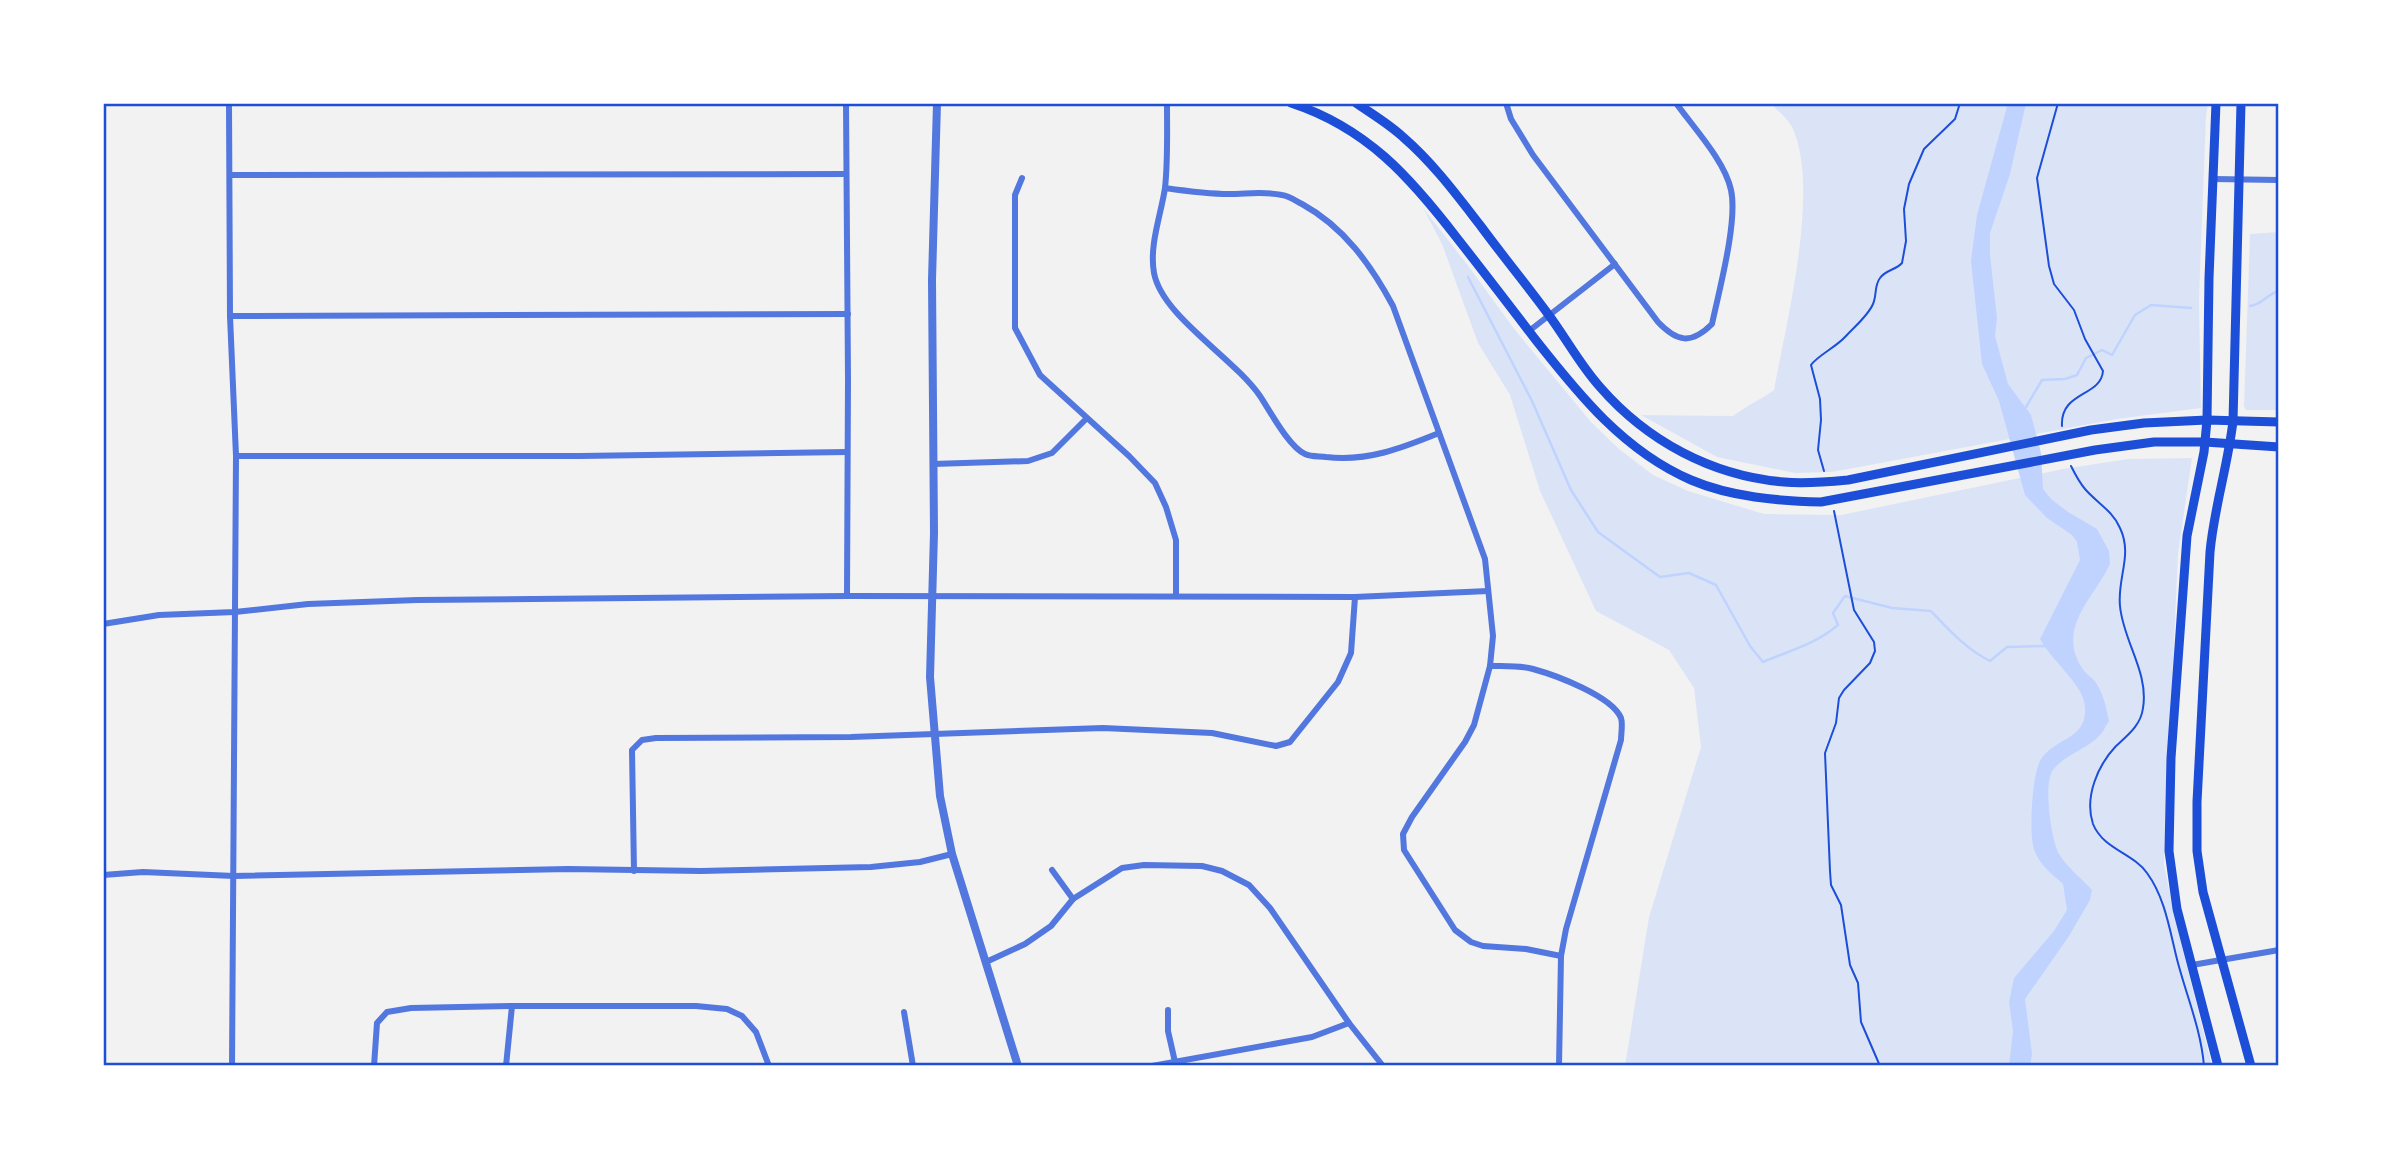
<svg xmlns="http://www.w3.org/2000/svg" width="2382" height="1169" font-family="'DejaVu Sans',sans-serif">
  <rect width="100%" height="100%" fill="#f2f2f2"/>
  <g fill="#dbe4f7">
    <path d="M1770 103H2208L2206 116 2199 300 2201 408 2117 419 1832 472 1795 473 1717 457 1641 415 1733 416C1746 406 1760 400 1774 390 1786 323 1821 188 1792 127 1787 118 1777 110 1770 103Z"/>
    <path d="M1423 208 1466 263 1515 330 1591 422 1619 449 1653 475 1688 491 1764 514 1841 515 2063 469 2128 459 2192 458 2178 554 2164 864 2174 915 2212 1066H1625L1649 917 1701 747 1694 688 1669 650 1596 611 1540 491 1510 395 1478 343 1442 244Z"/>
    <path d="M2279 232V410H2246L2244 406 2250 234Z"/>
  </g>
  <path fill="#bfd3fe" d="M2008 103H2026L2010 174 1990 233V255L1997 318 1995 336 2008 384 2031 415 2041 453 2043 489 2051 499 2068 512 2097 529 2109 551 2110 564C2094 598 2056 628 2082 668 2085 673 2090 676 2094 680 2103 692 2106 706 2109 721 2106 725 2104 731 2100 735 2088 749 2065 754 2053 770 2043 783 2051 839 2059 854 2067 867 2081 878 2092 890L2090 900 2069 936 2025 999 2032 1054 2030 1066H2009L2013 1031 2009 1002 2014 978 2054 931 2067 910 2063 884C2052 874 2041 866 2035 852 2028 836 2032 777 2040 761 2054 736 2092 741 2084 701 2080 683 2050 658 2040 639L2080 560 2077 542 2072 535 2047 518 2025 495 1999 401 1982 364 1971 261 1977 215Z"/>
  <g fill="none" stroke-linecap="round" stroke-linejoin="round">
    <g stroke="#bfd3fe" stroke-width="2.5">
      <path d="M1468 277 1532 401 1571 490 1598 532 1660 577 1689 573 1716 585 1750 646 1763 662C1791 650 1814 645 1838 625L1833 613 1845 596 1892 608 1931 611C1949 630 1966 649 1990 661L2007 647 2046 646"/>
      <path d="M2250 306C2262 305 2267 294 2279 291"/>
      <path d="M2026 407 2042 380 2065 379 2077 375 2086 358 2102 350 2112 355 2135 315 2151 305 2191 308"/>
    </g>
    <g stroke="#1d4ed8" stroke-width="2">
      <path d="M2058 103 2037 178 2049 266 2054 284 2074 310 2085 339 2103 371C2101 397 2060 391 2062 426"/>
      <path d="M2071 466C2075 474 2079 482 2085 489 2096 502 2113 511 2120 528 2133 555 2117 578 2120 606 2123 641 2149 672 2143 708 2141 725 2128 735 2116 746 2098 765 2084 797 2093 824 2103 849 2133 853 2147 873 2166 899 2170 933 2178 963 2187 997 2201 1030 2204 1066"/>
      <path d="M1824 471 1818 450 1821 420 1820 399 1811 365C1817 356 1836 347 1845 337 1854 327 1868 316 1873 304 1877 295 1874 286 1880 278 1885 270 1896 270 1902 263L1906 241 1904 209 1909 184 1924 149 1955 119 1960 103"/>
      <path d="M1834 511 1854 610 1874 642 1875 651 1870 663 1844 690 1839 698 1836 723 1825 753 1830 871 1831 885 1841 905 1850 965 1858 983 1861 1022 1880 1066"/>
    </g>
    <g stroke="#5277de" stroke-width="6">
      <path d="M229 103 230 316 236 456 232 1066"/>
      <path d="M846 103 848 379 847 596"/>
      <path d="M1167 103C1167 131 1168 161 1165 188 1161 215 1149 245 1154 273 1162 316 1233 357 1260 396 1270 411 1289 447 1305 454 1311 457 1320 456 1326 457 1367 462 1402 448 1439 433"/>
      <path d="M1506 103 1511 119 1533 155 1658 322C1677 342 1691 345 1712 324 1719 291 1738 221 1731 190 1725 161 1693 127 1676 103"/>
      <path d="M231 175 846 174"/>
      <path d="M1022 178 1015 195V328L1040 375 1129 456 1155 483 1166 507 1176 540V596"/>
      <path d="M2213 179 2279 180"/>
      <path d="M1165 188C1186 191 1207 194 1229 194 1247 194 1264 191 1282 195 1289 196 1296 201 1302 204 1344 227 1371 265 1393 306L1485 559 1493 636 1490 666 1474 725 1465 742 1412 817 1403 834 1404 850 1455 930 1471 942 1483 946 1526 949 1561 956"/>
      <path d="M230 316 848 314"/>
      <path d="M1529 331 1615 264"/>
      <path d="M236 456H580L847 452"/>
      <path d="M933 464 1028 461 1052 453 1086 419"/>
      <path d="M103 624 159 615 235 612 308 604 417 600 847 596 1355 597 1488 591"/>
      <path d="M1490 666C1504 666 1519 665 1533 669 1555 675 1612 696 1621 718 1623 724 1621 734 1621 740L1566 929 1561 956 1559 1066"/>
      <path d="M1052 870 1073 899"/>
      <path d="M634 871 632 750 642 740 656 738 851 737 1103 728 1212 733 1276 746 1290 742 1338 682 1351 653 1355 597"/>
      <path d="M103 875 143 872 234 876 568 869 701 871 871 867 920 862 952 854"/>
      <path d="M986 962 1025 944 1051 926 1073 899 1122 868 1144 865 1202 866 1222 871 1249 885 1270 908 1349 1023 1383 1066"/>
      <path d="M2192 965 2279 950"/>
      <path d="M1168 1010V1031L1175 1062"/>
      <path d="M904 1012 913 1066"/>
      <path d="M374 1066 377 1023 387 1012 411 1008 512 1006H696L727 1009 742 1016 756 1032 769 1066"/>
      <path d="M506 1066 512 1006"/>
      <path d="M1152 1066 1312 1037 1349 1023"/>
    </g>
    <path stroke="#5277de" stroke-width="8" d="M937 103 932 280 934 533 930 677 940 796 952 854 1018 1066"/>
    <g stroke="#1d4ed8" stroke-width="9">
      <path d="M1291 103C1367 128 1410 177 1457 238 1483 271 1509 305 1535 339 1579 395 1624 451 1691 480 1731 497 1778 501 1821 502L2095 450 2154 442H2205L2279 447"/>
      <path d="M1356 103C1372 114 1389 124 1403 137 1433 163 1456 194 1480 225 1502 255 1526 284 1548 314 1566 338 1580 365 1600 387 1647 441 1712 476 1784 482 1805 484 1827 482 1848 480L2091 430 2144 423 2207 420 2279 422"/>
      <path d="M2216 103 2209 278 2207 420 2204 452 2187 536 2171 758 2169 851 2177 909 2218 1066"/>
      <path d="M2241 103 2233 421C2228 465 2214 508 2210 552L2197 802V851L2203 892 2251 1066"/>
    </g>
  </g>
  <rect width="2382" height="1169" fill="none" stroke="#ffffff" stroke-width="210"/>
  <rect x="105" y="105" width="2172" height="959" fill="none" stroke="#1d4ed8" stroke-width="2.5"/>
</svg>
